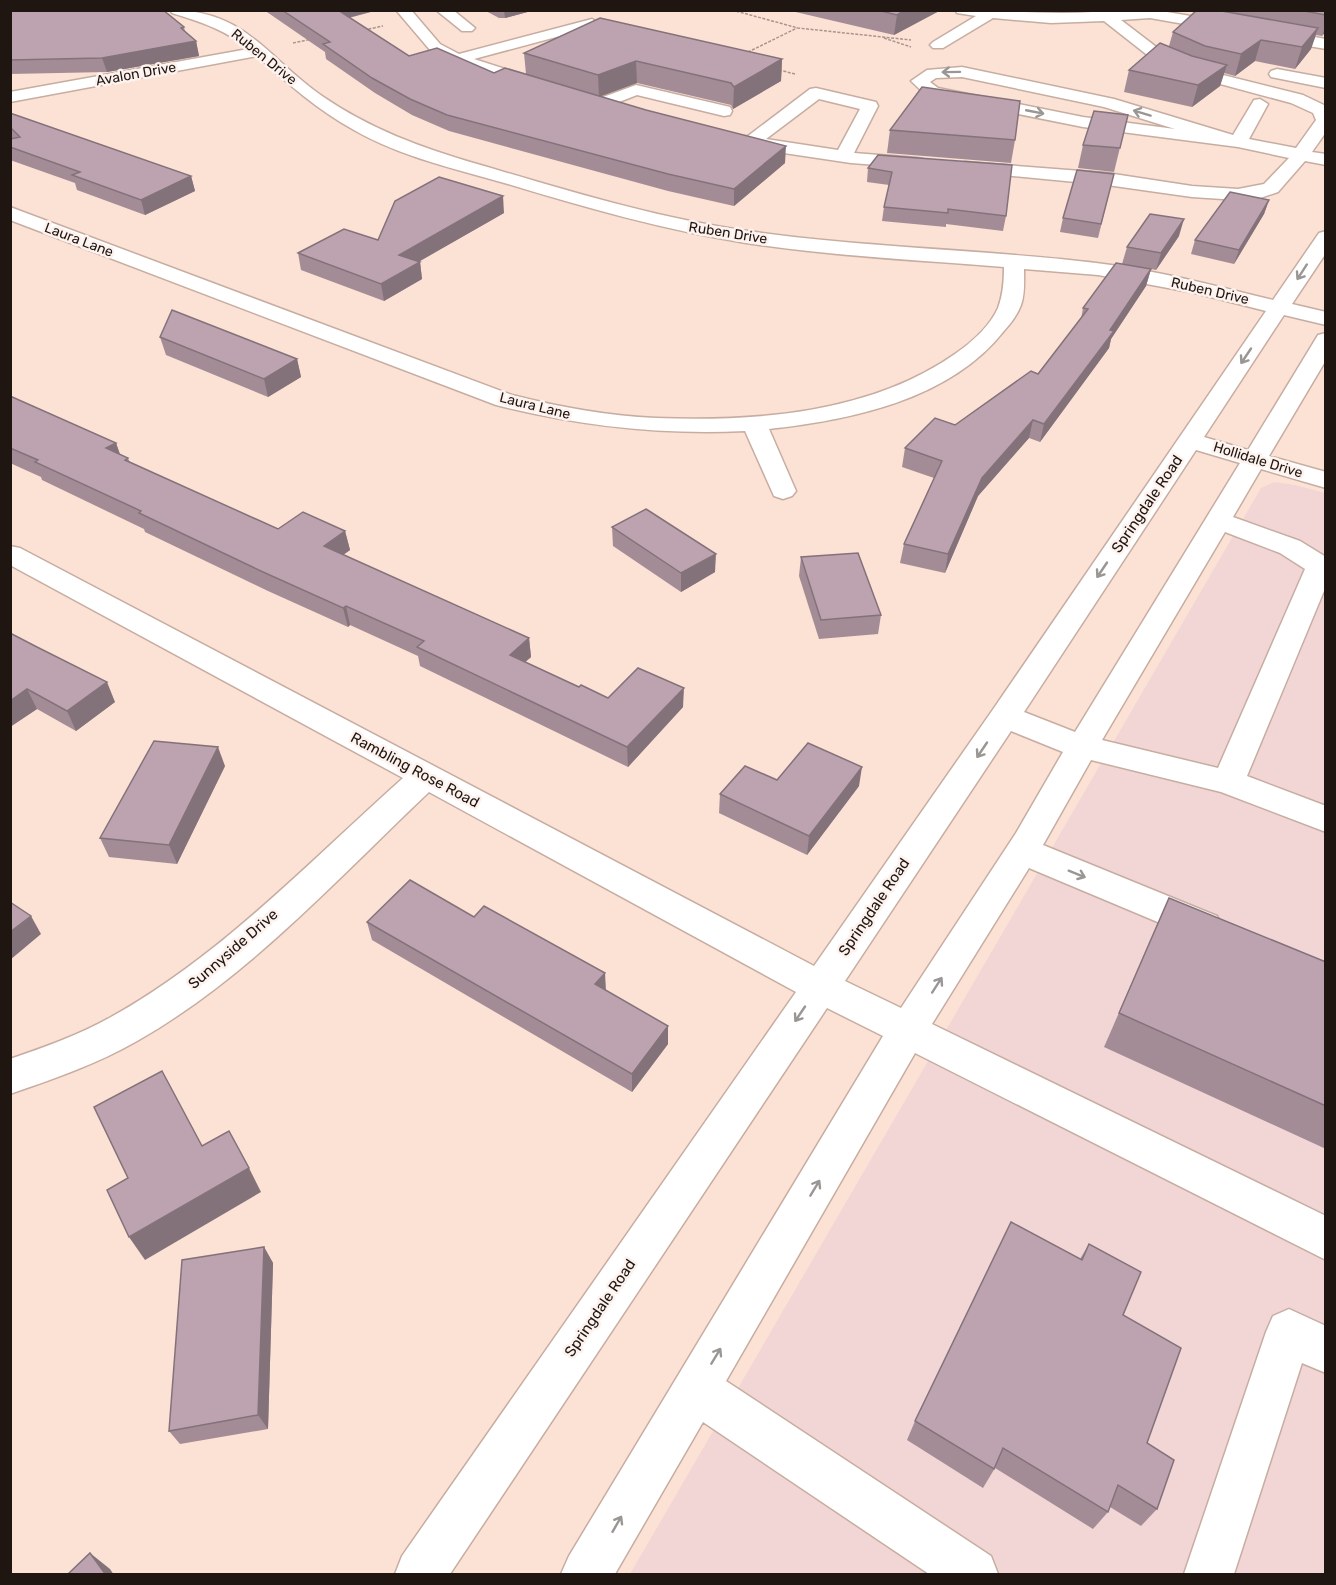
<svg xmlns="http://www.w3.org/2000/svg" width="1336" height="1585" font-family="Rubik,sans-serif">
  <rect width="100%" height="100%" fill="#fce1d5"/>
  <path fill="#f1d6d5" d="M1274 482 1295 485 1325 493V1574H630L1261 488Z"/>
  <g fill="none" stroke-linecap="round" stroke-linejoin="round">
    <g stroke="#c7ada1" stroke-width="3">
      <g id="minor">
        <path d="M170 10C246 10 267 58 322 96 370 129 422 148 477 164 566 190 655 218 748 231 864 248 981 249 1096 263 1156 270 1215 286 1273 300L1319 233 1326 231V253L1292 304 1326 312V325L1284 315 1204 437 1248 450 1315 340 1318 335 1326 333V360L1269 456 1326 472V488L1261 469 1233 517 1300 541 1326 557V586L1247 776 1326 806V832L1221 792 1091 760 1043 845 1217 916 1222 926 1217 936 1204 940 1191 936 1029 868 932 1024 1326 1216V1260L915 1053 726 1381 991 1556 998 1574H929L703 1422 615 1574H561L569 1556 883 1036 827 1008 450 1574H395L402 1556 796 992 429 792C337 879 248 978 137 1041 97 1064 53 1079 10 1094V1059C45 1047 79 1035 111 1017 221 956 310 861 403 778L10 565V546L20 548 814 966 994 708 1266 311 1195 293 1098 275 1024 269C1024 281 1025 294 1021 305 1017 316 1010 324 1003 332 949 400 851 420 769 429L796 491 792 496 783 499 774 496 745 431C659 435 579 426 496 405L10 220V207L512 395C559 407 608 416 656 418 756 422 871 413 955 354 971 343 990 326 998 308 1003 295 1004 281 1004 267 918 260 831 256 746 243 665 230 587 208 508 184 456 169 401 157 354 130 318 110 288 84 257 56L10 102V92L248 49C225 29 200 22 172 13ZM1196 450 1240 463 1075 732 1024 712ZM1225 532 1280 553 1305 569 1218 768 1102 740ZM1011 731 1063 752 1016 833 901 1008 845 981Z"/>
        <path d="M396 10H411L440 44 459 54 592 19 599 23 597 26 474 59 546 82 548 85 540 90 451 62 430 50Z"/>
        <path d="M436 10H453L475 28 472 31H462Z"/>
        <path d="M955 10C1001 10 1047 15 1093 12L1092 10H1155L1326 39V49L1150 18 1121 20 1172 59 1199 69 1303 95 1326 106V132L1312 152 1326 154V165L1305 161 1278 192 1257 199 1238 200 1192 197 1107 185 960 171 957 167 960 163 966 162 1107 173 1192 186 1238 189 1264 184 1289 158 1238 147 1083 127 933 97 927 96 911 81 927 70 962 67 1114 99 1233 135 1254 100 1260 99 1268 104 1249 139 1296 148 1316 120 1313 113 1291 103 1187 75 1160 65 1104 21 1051 23 993 18 943 48H933L930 45 933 42 976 16 957 13ZM962 77 1104 107 1175 129 1083 117 938 88 930 82 936 78Z"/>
        <path d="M1277 69 1326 78V88L1271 77 1269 74 1271 71Z"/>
        <path d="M636 85 730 107 732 111 730 115 724 116 637 95 601 109 593 104 595 100Z"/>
        <path d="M816 88 876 102 878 106 854 153 917 158 923 159 926 163 923 167 917 168 851 163 750 148 737 145 734 141 737 137 748 136 810 89ZM819 99 860 109 838 150 766 139Z"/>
        <path d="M1289 1309 1326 1326V1373L1302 1363 1234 1574H1184L1266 1332 1273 1316Z"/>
      </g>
    </g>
    <g stroke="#a9958c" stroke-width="1.5" stroke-dasharray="3 1.5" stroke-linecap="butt">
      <path d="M732 10 798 28 911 40"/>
      <path d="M364 30 383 26"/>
      <path d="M884 38 911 47"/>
      <path d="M293 43 312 39"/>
      <path d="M744 54 797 28"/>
      <path d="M779 70 795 74"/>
    </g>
    <use href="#minor" fill="#fff" fill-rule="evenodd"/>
  </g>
  <g fill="#a38c96">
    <path d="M10 10 184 27 185 32 196 41 199 56 107 72 10 74Z"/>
    <path d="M264 10H378L349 18 409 56 494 73 526 74 524 53 782 59 781 81 733 109 731 105 637 83 600 96 785 163 734 206 668 191 449 131 412 115 375 93 326 59 325 52Z"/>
    <path d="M484 10H535L505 18H499Z"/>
    <path d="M787 10H941L894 35Z"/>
    <path d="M1197 10H1326V31L1322 36 1316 35 1311 49 1295 69 1255 61 1235 76 1224 73 1220 86 1192 107 1124 92 1129 70 1169 46 1173 32Z"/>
    <path d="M10 113 191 176 195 191 145 215 77 190 75 183 10 160V139L12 138 10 136Z"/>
    <path d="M1128 115 1114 172 1078 168 1083 145Z"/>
    <path d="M890 130 1015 140 1011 163 887 153Z"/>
    <path d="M878 155 1006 216 1003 231 946 224V227L882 221 884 207 889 185 867 182 868 168Z"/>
    <path d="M1114 174 1098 238 1060 232 1063 218Z"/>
    <path d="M1269 200 1264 214 1234 264 1191 254 1195 240Z"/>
    <path d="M504 213 419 261 420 262 422 279 384 301 301 270 298 253 378 240Z"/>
    <path d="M1179 236 1156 270 1151 269 1146 286 1111 339 1109 348 1040 442 1029 438 978 496 945 573 900 563 904 544 934 478 902 467 905 448 955 425 1038 374 1081 319 1083 308 1122 264 1127 247Z"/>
    <path d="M160 337 297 359 301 377 268 397 166 355Z"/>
    <path d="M10 396 116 443 120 454 128 458 130 463 278 529 345 531 350 550 343 555 529 638 531 657 525 662 579 687 608 698 683 707 628 767 420 666 418 656 350 625 348 627 268 591 145 532 144 529 42 480 41 477 10 463Z"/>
    <path d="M612 527 715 572 681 592 613 546Z"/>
    <path d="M801 557 881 615 878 634 819 639 799 576Z"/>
    <path d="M10 633 115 702 76 731 37 709 10 727Z"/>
    <path d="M225 766 177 864 109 857 100 838Z"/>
    <path d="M777 780 859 786 807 855 719 813 720 794Z"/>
    <path d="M1169 898 1326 962V1149L1104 1047Z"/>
    <path d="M367 922 606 990 668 1044 632 1092 372 940Z"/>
    <path d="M1089 1244 1123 1315 1147 1443 1157 1509 1141 1526 1110 1507 1108 1512 1093 1529 995 1468 983 1488 907 1440 915 1421 1080 1259Z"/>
    <path d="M264 1247 273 1263 268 1429 180 1444 169 1431Z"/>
  </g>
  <g fill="#84727a">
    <path d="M333 10H378L335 21Z"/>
    <path d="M504 10H535L505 18Z"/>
    <path d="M905 10H941L894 35 897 15Z"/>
    <path d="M1326 25V31L1322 36Z"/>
    <path d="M1318 28 1311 49 1295 69 1302 47Z"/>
    <path d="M1261 40 1255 61 1235 76 1241 54Z"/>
    <path d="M196 41 199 56 107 72 102 58Z"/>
    <path d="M782 59 781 81 733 109 734 87Z"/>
    <path d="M636 61 637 83 599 97 598 75Z"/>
    <path d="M1227 65 1220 86 1192 107 1198 85Z"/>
    <path d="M786 146 785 163 734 206V189Z"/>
    <path d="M191 176 195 191 145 215 141 200Z"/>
    <path d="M503 196 504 213 401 272 399 255Z"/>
    <path d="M1269 200 1264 214 1234 264 1239 250Z"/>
    <path d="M1184 219 1179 236 1156 270 1161 253Z"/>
    <path d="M420 262 422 279 384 301 381 284Z"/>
    <path d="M1151 269 1146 286 1111 339 1109 348 1040 442 1044 424 1110 330Z"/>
    <path d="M297 359 301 377 268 397 264 379Z"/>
    <path d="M1033 420 1029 438 978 496 945 573 948 554 982 478Z"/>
    <path d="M116 443 122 461 106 448Z"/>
    <path d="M345 531 350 550 329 565 324 546Z"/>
    <path d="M716 554 715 572 681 592V573Z"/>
    <path d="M346 606 350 625 348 627 343 608Z"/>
    <path d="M529 638 531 657 512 674 510 655Z"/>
    <path d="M107 682 115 702 76 731 67 711Z"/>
    <path d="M684 688 683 707 628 767 627 747Z"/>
    <path d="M27 689 37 709 10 727V701Z"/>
    <path d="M218 747 225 766 177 864 169 845Z"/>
    <path d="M862 767 859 786 807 855 809 836Z"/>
    <path d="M31 916 41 934 10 960V932Z"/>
    <path d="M605 973 606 991 595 984Z"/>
    <path d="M668 1026V1044L632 1092V1074Z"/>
    <path d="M249 1168 261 1192 145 1260 129 1237Z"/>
    <path d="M264 1247 273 1263 268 1429 258 1415Z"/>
    <path d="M90 1553 110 1569 114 1575H106Z"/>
  </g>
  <g fill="#bda3af" stroke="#84727a" stroke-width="1.5">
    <path d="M10 10H163L184 27 181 28 196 41 102 58 10 60Z"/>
    <path d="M282 10H338L409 56 437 48 494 73 505 68 646 110 786 146 734 189 668 174 447 115 410 99 372 78 323 44 330 42Z"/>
    <path d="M877 10H905L897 15Z"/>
    <path d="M1197 10H1216L1318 28 1302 47 1261 40 1241 54 1205 46 1173 32Z"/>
    <path d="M1299 10H1326V15Z"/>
    <path d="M600 18 782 59 734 87 731 83 636 61 598 75 524 53Z"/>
    <path d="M1160 43 1192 56 1227 65 1198 85 1129 70Z"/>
    <path d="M922 87 1020 101 1015 140 890 130Z"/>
    <path d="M1094 111 1128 115 1120 148 1083 145Z"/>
    <path d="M10 113 191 176 141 200 72 175 80 172 10 147V139L20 137 10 127Z"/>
    <path d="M878 155 1012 165 1006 216 948 209V213L884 207 892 172 868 168Z"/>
    <path d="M1077 170 1114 174 1101 224 1063 218Z"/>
    <path d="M439 177 503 196 399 255 420 262 381 284 298 253 344 229 378 240 395 201Z"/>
    <path d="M1230 192 1269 200 1239 250 1195 240Z"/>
    <path d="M1150 214 1184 219 1161 253 1127 247Z"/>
    <path d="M1116 263 1151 269 1110 330 1114 331 1044 424 1033 420 982 478 948 554 904 544 942 461 905 448 935 418 955 425 1031 371 1038 374 1088 309 1083 308Z"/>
    <path d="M172 310 297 359 264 379 160 337Z"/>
    <path d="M10 396 116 443 106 448 128 458 125 460 278 529 303 512 345 531 324 546 529 638 510 655 579 687 581 685 608 698 638 668 684 688 627 747 417 647 424 641 346 606 343 608 263 572 139 513 141 511 35 462 38 460 10 448Z"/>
    <path d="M646 509 716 554 681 573 612 527Z"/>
    <path d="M858 553 881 615 821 620 801 557Z"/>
    <path d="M10 633 35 646 107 682 67 711 27 689 10 701Z"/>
    <path d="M154 741 218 747 169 845 100 838Z"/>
    <path d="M808 743 862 767 809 836 720 794 745 766 777 780Z"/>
    <path d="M410 880 474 917 484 906 605 973 595 984 668 1026 632 1074 367 922Z"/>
    <path d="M1169 898 1326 962V1106L1119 1013Z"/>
    <path d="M10 902 31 916 10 932Z"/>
    <path d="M162 1071 202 1146 229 1131 249 1168 129 1237 107 1190 128 1178 94 1107Z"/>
    <path d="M1011 1222 1082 1260 1089 1244 1141 1272 1123 1315 1181 1348 1147 1443 1174 1460 1157 1509 1118 1485 1108 1512 1003 1448 994 1469 915 1421Z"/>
    <path d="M264 1247 258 1415 169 1431 182 1260Z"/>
    <path d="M90 1553 106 1575H67Z"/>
  </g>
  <defs><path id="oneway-shaft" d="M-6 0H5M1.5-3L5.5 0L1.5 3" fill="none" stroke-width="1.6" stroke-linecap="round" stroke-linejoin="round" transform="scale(1.5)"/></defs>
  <g stroke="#9a9694">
    <use href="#oneway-shaft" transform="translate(951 72) rotate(179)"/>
    <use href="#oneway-shaft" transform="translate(1035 112) rotate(11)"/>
    <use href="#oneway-shaft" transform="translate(1142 113) rotate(-163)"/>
    <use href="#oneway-shaft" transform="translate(1302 272) rotate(123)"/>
    <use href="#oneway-shaft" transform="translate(1246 356) rotate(124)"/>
    <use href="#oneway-shaft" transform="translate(1102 570) rotate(124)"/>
    <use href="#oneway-shaft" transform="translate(982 750) rotate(124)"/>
    <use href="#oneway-shaft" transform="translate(1077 874) rotate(22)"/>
    <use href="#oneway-shaft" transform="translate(937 985) rotate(-57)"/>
    <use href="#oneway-shaft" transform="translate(800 1014) rotate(124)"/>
    <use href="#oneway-shaft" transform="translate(815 1188) rotate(-59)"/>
    <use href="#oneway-shaft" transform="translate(716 1356) rotate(-59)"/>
    <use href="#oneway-shaft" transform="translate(617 1524) rotate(-60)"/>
  </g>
  <g text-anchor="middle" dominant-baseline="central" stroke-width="5" stroke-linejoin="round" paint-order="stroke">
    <g font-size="14" fill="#1f1612" stroke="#fdf2ed">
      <text transform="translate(264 57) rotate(39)">Ruben Drive</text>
      <text transform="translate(136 74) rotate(-10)">Avalon Drive</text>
      <text transform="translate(728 233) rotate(9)">Ruben Drive</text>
      <text transform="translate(79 240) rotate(21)">Laura Lane</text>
      <text transform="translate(1210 291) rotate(13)">Ruben Drive</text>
      <text transform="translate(535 406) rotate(14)">Laura Lane</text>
      <text transform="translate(1258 460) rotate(17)">Hollidale Drive</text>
    </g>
    <g font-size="15" fill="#1f1612" stroke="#fdf2ed">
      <text transform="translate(1147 504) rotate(-56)">Springdale Road</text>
      <text transform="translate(415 770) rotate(28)">Rambling Rose Road</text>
      <text transform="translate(874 907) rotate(-56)">Springdale Road</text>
      <text transform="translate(233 949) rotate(-41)">Sunnyside Drive</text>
      <text transform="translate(600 1308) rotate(-56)">Springdale Road</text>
    </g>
  </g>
  <rect width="1336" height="1585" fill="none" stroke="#1f1612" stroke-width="24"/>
</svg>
